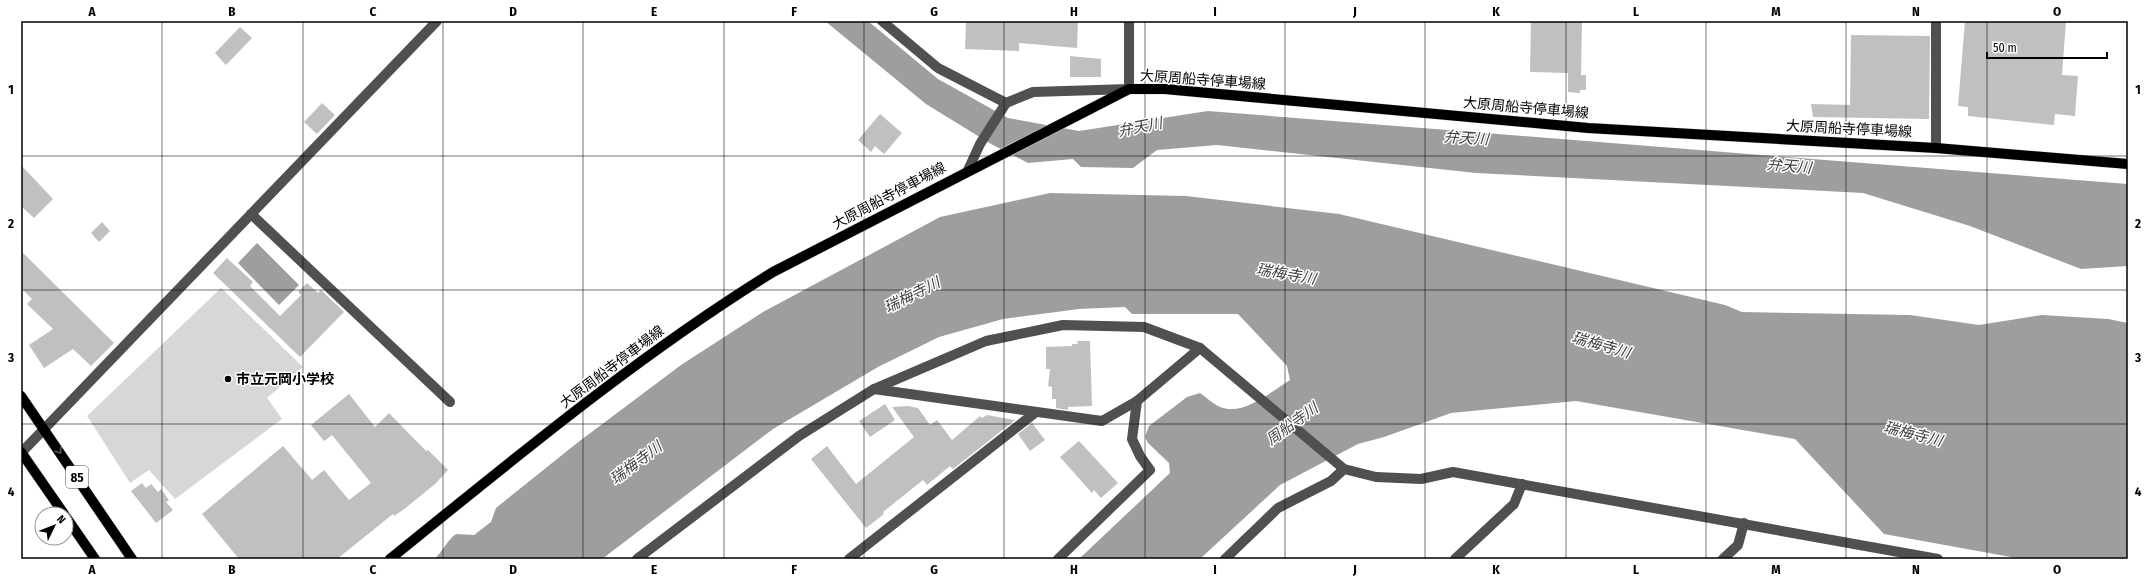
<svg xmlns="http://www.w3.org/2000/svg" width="2149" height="580" font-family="'Fira Sans Condensed','Noto Sans JP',sans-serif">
  <rect width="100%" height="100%" fill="#fff"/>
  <path fill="#d7d7d7" d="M221 288 303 367 267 398 282 419 175 499 149 470 130 483 87 416Z"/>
  <g fill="#9e9e9e">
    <path d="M825 21H868L938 79 1008 118 1079 131 1208 111 2128 184V266L2081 269 1970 226 1863 193 1476 173 1217 145 1157 150 1133 168 1081 167 1073 159 1028 163 991 144 926 104Z"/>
    <path d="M1050 193 1186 196 1339 214 1725 305 1742 312 1910 315 1979 325 2042 315 2108 319 2128 323V559H2022L1884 534 1795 439 1576 401 1451 413 1384 437 1358 444 1280 485 1200 559H1079L1170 473 1169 463 1148 443 1145 437 1149 426 1187 397 1200 393C1206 397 1212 403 1218 406 1242 418 1270 392 1290 380L1287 366 1238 314H1132L1125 307 1079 309 1003 319 939 337 878 367 773 429 602 559H434C443 552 446 541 456 534L474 535 491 522 496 508 577 443 681 365 763 312 940 217Z"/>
    <path d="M257 243 299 285 279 305 238 263Z"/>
  </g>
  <g fill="#c0c0c0">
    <path d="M966 21H1078L1077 48 1019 43V51L965 49Z"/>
    <path d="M1531 21H1582L1581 75H1586V90H1580V93L1568 92V73L1530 72Z"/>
    <path d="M1965 21H2066L2062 75 2078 76 2075 116 2055 114 2054 125 1968 116V107L1958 106Z"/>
    <path d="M240 27 252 38 226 65 215 53Z"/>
    <path d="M1851 35 1930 36 1929 119 1813 117 1811 104 1850 105Z"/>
    <path d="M1070 56 1101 59V77H1070Z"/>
    <path d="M322 103 335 115 317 134 304 122Z"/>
    <path d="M880 114 902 133 884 154 875 146 871 152 858 140Z"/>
    <path d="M21 165 53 199 34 218 21 206Z"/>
    <path d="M102 222 110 231 99 242 91 233Z"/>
    <path d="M21 251 114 343 91 366 73 349 44 368 29 345 53 329 27 304 32 299 21 288Z"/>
    <path d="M227 258 253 282 250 286 280 316 301 295 298 292 307 283 318 293 321 290 344 312 300 357 213 273Z"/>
    <path d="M1077 341H1090L1092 406 1068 407V410L1056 408V399H1052V387L1048 386 1050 369H1046V347L1072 346V344H1078Z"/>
    <path d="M349 394 375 427 389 413 426 451 428 450 448 470 435 484 403 510 394 516 393 514 337 559H239L202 514 283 446 312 480 324 470 349 500 371 483 332 435 324 441 311 425Z"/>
    <path d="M885 404 895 420 870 437 859 421Z"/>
    <path d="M908 406 918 408 930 425 937 420 952 440 980 416 982 418 987 415 1015 420 953 469 950 466 927 485 923 480 883 512 884 514 866 528 811 459 827 446 856 484 914 437 892 407Z"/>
    <path d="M1032 423 1045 440 1030 451 1018 434Z"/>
    <path d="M1079 441 1118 483 1101 498 1094 490 1092 493 1060 457Z"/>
    <path d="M142 483 146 488 151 484 158 492 161 489 169 500 166 502 173 510 156 523 131 491Z"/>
  </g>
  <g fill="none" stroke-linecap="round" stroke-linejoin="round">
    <g stroke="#dbdbdb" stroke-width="11">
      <g id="major">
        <path d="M21 396 132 559"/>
        <path d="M21 452 64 514"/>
        <path d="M66 517 95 559"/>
        <path d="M390 559C514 459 637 356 773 272L1129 89H1165L1588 128 1936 148 2128 164"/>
      </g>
    </g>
    <g stroke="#505050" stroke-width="10">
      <path d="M882 21 938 68 1006 103"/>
      <path d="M1936 21V148"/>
      <path d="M968 170 980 144 1006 103 1033 92 1129 89V21"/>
      <path d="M251 214 450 402"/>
      <path d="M874 389 1102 421 1137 401 1200 348"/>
      <path d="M21 453 437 21"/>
      <path d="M637 559 799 436 874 389 986 341 1063 325 1144 327 1200 348 1344 469 1376 477 1421 479 1453 472 1938 559"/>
      <path d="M849 559 1036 412"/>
      <path d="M1058 559 1150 470 1140 456 1132 439 1137 401"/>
      <path d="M1225 559 1278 508 1331 481 1344 469"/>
      <path d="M1455 559 1514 504 1522 484"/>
      <path d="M1723 559 1738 545 1744 523"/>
    </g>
    <use href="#major" stroke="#000" stroke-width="10"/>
  </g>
  <defs><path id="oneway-chevron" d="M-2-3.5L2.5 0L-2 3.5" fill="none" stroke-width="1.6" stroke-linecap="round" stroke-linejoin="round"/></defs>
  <use stroke="#595959" href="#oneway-chevron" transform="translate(59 451) rotate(56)"/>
  <path fill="none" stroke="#000" stroke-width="1" stroke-opacity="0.55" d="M162 21V559M303 21V559M443 21V559M583 21V559M724 21V559M864 21V559M1004 21V559M1145 21V559M1285 21V559M1425 21V559M1566 21V559M1706 21V559M1846 21V559M1987 21V559M21 156H2128M21 290H2128M21 424H2128"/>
  <circle fill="#000" stroke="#fff" stroke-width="1.5" cx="228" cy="379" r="4"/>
  <g text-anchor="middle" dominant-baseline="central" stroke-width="3" stroke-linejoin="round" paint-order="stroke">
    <rect fill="#fff" stroke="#4c4c4c" stroke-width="1" x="66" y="466" width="22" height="22" rx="3"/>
    <g font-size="13" font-weight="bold" fill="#000">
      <text x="77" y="477">85</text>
    </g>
    <g font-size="14" fill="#000" stroke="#fff">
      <text transform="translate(1203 80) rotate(4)">大原周船寺停車場線</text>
      <text transform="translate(1526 108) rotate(5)">大原周船寺停車場線</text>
      <text transform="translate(1849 129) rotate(3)">大原周船寺停車場線</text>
      <text transform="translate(889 196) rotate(-28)">大原周船寺停車場線</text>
      <text transform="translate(612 367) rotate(-37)">大原周船寺停車場線</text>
    </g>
    <g font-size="14" font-weight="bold" fill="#000" stroke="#fff" text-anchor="start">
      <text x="236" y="379">市立元岡小学校</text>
    </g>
    <g font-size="15" font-style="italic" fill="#3f3f3f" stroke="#fff">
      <text transform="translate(1140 127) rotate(-11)">弁天川</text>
      <text transform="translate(1466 138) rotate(4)">弁天川</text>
      <text transform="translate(1789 166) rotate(5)">弁天川</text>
      <text transform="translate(1286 274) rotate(10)">瑞梅寺川</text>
      <text transform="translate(912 295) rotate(-27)">瑞梅寺川</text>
      <text transform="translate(1601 345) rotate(16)">瑞梅寺川</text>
      <text transform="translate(1292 424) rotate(-36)">周船寺川</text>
      <text transform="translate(1913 434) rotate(14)">瑞梅寺川</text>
      <text transform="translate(636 463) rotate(-37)">瑞梅寺川</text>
    </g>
  </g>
  <rect width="2149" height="580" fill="none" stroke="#ffffff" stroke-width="44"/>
  <g transform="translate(54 526) rotate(47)"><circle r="19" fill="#ffffff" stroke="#999999"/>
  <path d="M0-3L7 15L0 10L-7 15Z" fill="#000000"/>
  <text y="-6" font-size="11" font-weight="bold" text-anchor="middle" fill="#000000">N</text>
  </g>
  <path d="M1987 52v6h120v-6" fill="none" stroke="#000000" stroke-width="2"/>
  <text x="1993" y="52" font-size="12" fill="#000000" stroke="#ffffff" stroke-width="3" paint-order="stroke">50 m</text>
  <rect x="22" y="22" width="2105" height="536" fill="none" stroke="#000" stroke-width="1.5"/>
  <g font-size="13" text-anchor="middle" font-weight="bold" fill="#000">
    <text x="92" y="16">A</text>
    <text x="232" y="16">B</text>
    <text x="373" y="16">C</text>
    <text x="513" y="16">D</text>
    <text x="654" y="16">E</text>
    <text x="794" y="16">F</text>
    <text x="934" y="16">G</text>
    <text x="1074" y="16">H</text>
    <text x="1215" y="16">I</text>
    <text x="1355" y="16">J</text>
    <text x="1496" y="16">K</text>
    <text x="1636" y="16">L</text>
    <text x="1776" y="16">M</text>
    <text x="1916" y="16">N</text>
    <text x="2057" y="16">O</text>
    <text x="11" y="94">1</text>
    <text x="2138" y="94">1</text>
    <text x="11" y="228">2</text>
    <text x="2138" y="228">2</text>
    <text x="11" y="362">3</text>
    <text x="2138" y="362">3</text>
    <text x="11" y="496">4</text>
    <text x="2138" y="496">4</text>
    <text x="92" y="574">A</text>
    <text x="232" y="574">B</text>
    <text x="373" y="574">C</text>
    <text x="513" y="574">D</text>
    <text x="654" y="574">E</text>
    <text x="794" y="574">F</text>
    <text x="934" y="574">G</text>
    <text x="1074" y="574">H</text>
    <text x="1215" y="574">I</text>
    <text x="1355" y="574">J</text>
    <text x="1496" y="574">K</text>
    <text x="1636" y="574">L</text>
    <text x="1776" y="574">M</text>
    <text x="1916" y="574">N</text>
    <text x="2057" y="574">O</text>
  </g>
</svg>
